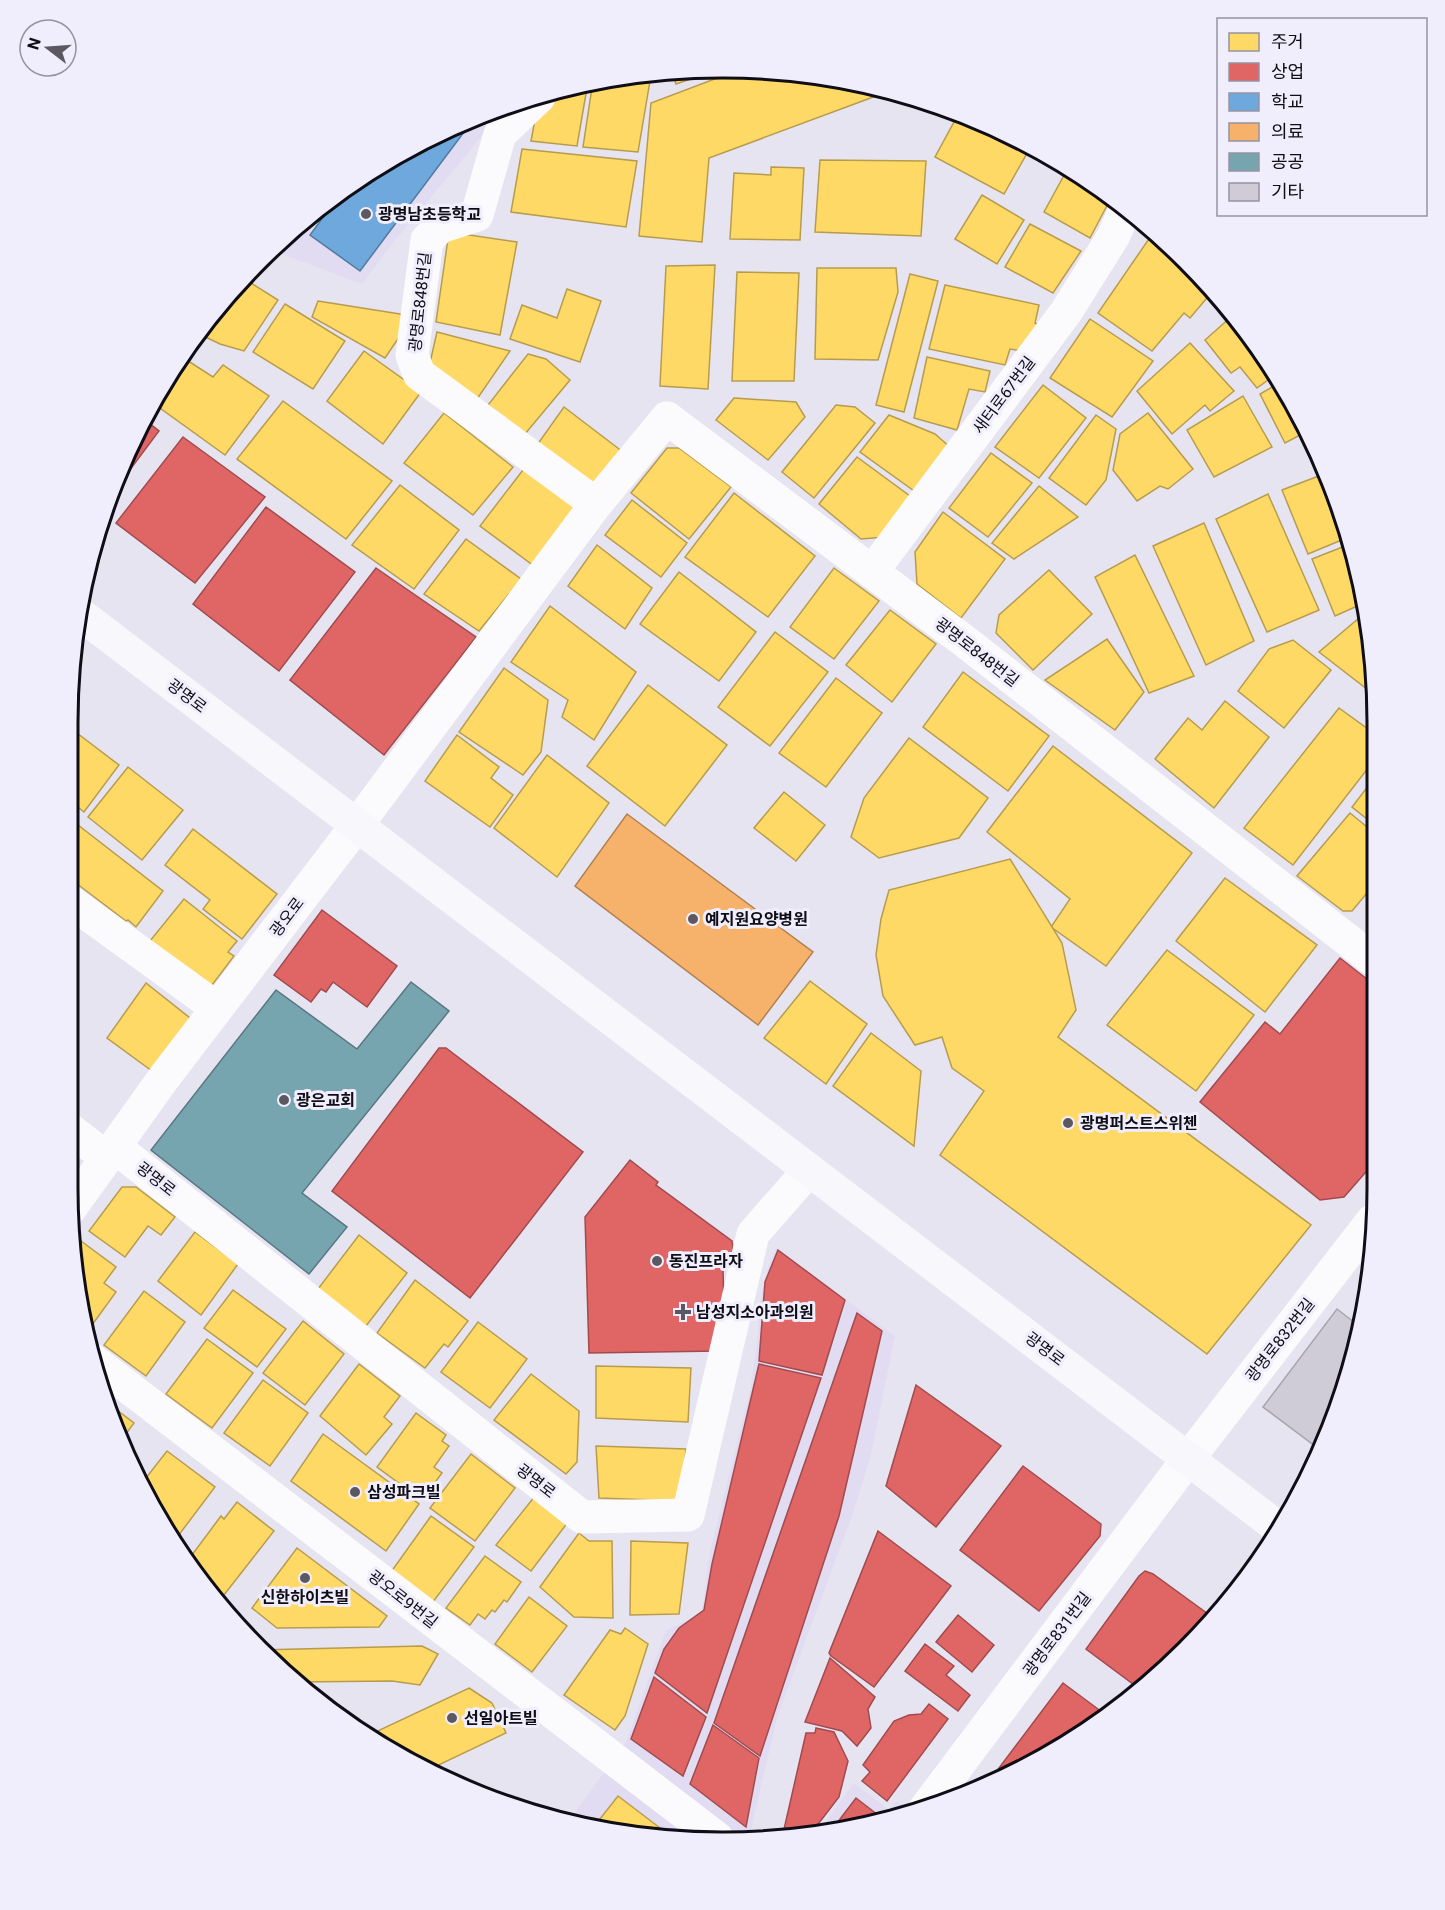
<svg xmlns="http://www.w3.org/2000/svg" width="1445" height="1910" font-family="Roboto,'Noto Sans KR',sans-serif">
  <rect width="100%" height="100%" fill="#e7e4f1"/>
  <g fill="#e2dcf3">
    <path d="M506 107 388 249 362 284 271 250 358 178 472 118Z"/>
    <path d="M776 1248 895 1336 871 1455 853 1513 777 1718 750 1834 756 1840 594 1830 569 1821 626 1742 666 1630 690 1619 702 1610 710 1552 750 1391 757 1344 759 1306 767 1270Z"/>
    <path d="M854 1783 889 1810 897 1801 911 1812 819 1830Z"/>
  </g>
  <g fill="#ffd966" stroke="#b79c4e" stroke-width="1.5">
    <path d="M723 68 676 84 672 73 722 68Z"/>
    <path d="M741 69 850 80 872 87 876 96 709 158 702 242 639 236 651 103Z"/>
    <path d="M651 75 638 152 583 147 593 81Z"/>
    <path d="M588 82 577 146 531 141 536 114 565 89Z"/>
    <path d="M959 113 973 117 1030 148 1004 194 935 157Z"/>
    <path d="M522 149 637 161 626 227 511 212Z"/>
    <path d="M820 160 926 161 921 236 815 232Z"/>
    <path d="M771 167 804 168 800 240 730 239 734 173 771 175Z"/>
    <path d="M1068 168 1086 178 1111 198 1090 238 1044 212Z"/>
    <path d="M982 195 1024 220 997 264 955 239Z"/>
    <path d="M1030 224 1081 251 1053 293 1005 267Z"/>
    <path d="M449 232 517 242 500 335 436 322Z"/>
    <path d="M1153 233 1185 259 1212 292 1190 318 1184 313 1152 351 1098 313Z"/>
    <path d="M715 265 708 389 660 386 666 266Z"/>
    <path d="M817 268H896L898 292 878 360 815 359Z"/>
    <path d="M737 272 799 273 794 381H732Z"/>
    <path d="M910 274 938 281 904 412 876 405Z"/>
    <path d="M243 278 278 300 244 351 220 344 197 333Z"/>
    <path d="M945 285 1039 305 1035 323 1041 326 1023 351 1010 349 1005 365 929 349Z"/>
    <path d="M567 289 601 301 580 362 510 339 522 305 557 318Z"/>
    <path d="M318 301 400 314 410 321 385 358 312 317Z"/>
    <path d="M285 304 345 341 313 389 253 352Z"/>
    <path d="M1232 316 1267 358 1275 375 1257 388 1240 367 1231 373 1205 340Z"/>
    <path d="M1090 319 1153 361 1112 417 1050 378Z"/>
    <path d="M437 332 510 351 475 402 429 367Z"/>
    <path d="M1190 343 1234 391 1210 411 1205 405 1172 434 1137 391Z"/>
    <path d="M364 351 421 392 383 444 327 401Z"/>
    <path d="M528 354 546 359 570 380 525 434 488 405Z"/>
    <path d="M182 357 213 377 223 365 269 396 225 455 153 403Z"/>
    <path d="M927 357 990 371 985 392 969 389 957 430 914 418Z"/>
    <path d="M1279 383 1304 433 1285 443 1260 394Z"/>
    <path d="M1043 385 1086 418 1039 478 995 447Z"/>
    <path d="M1243 396 1272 447 1214 477 1187 430Z"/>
    <path d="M734 398 796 402 805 417 768 460 716 420Z"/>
    <path d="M283 401 392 481 346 539 237 459Z"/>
    <path d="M836 405 855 407 875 423 814 498 782 472Z"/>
    <path d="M564 407 623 452 593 486 537 445Z"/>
    <path d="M444 413 513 467 473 515 404 463Z"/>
    <path d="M1148 413 1193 469 1168 489 1160 486 1137 501 1113 470 1120 434Z"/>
    <path d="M889 415 935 434 951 448 917 493 860 452Z"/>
    <path d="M1096 415 1116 429 1106 480 1086 505 1049 478Z"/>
    <path d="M667 448H679L731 487 689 539 631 493Z"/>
    <path d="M991 453 1032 483 988 537 949 508Z"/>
    <path d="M857 457 914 499 885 537 861 539 819 504Z"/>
    <path d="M526 466 581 509 534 566 480 526Z"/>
    <path d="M1324 474 1343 512 1349 537 1308 554 1282 490Z"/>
    <path d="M400 485 459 530 414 589 352 545Z"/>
    <path d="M1039 486 1078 517 1014 559 992 543Z"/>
    <path d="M734 493 815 556 768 617 685 557Z"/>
    <path d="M1268 494 1319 610 1267 632 1216 519Z"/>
    <path d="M632 500 687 543 661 577 605 535Z"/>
    <path d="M943 512 1005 559 961 618 917 584 915 552Z"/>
    <path d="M1204 523 1254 641 1206 665 1153 546Z"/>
    <path d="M466 539 521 579 479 631 424 594Z"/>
    <path d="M1350 544 1364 603 1335 616 1312 559Z"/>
    <path d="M597 545 652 588 625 629 568 586Z"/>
    <path d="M1135 555 1194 676 1149 693 1095 577Z"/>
    <path d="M834 568 879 601 834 659 790 627Z"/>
    <path d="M1049 570 1092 614 1033 670 996 633 999 615Z"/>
    <path d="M679 572 756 632 719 681 640 624Z"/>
    <path d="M550 606 636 672 594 740 562 717 568 700 511 662Z"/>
    <path d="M890 610 936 644 892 702 846 665Z"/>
    <path d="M1366 612 1372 637V693L1319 652Z"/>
    <path d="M775 632 828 672 770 746 718 707Z"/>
    <path d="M1107 639 1144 692 1115 730 1045 680Z"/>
    <path d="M1293 640 1331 670 1284 728 1238 691 1269 649Z"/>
    <path d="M504 668 548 700 541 752 523 775 459 732Z"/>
    <path d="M963 672 1049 736 1008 791 923 727Z"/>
    <path d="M836 678 882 713 826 787 779 753Z"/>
    <path d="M648 685 727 745 665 826 587 766Z"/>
    <path d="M1225 701 1269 737 1214 808 1155 759 1188 718 1202 730Z"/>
    <path d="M1339 708 1372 732V763L1293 865 1244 828Z"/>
    <path d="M69 727 119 765 84 812 69 800Z"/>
    <path d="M457 735 499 767 491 778 513 795 490 827 425 781Z"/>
    <path d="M909 738 988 798 959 838 879 858 851 837 864 798Z"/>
    <path d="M1053 746 1192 853 1106 966 1051 927 1070 899 987 832Z"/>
    <path d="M547 755 609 803 557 877 494 828Z"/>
    <path d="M128 767 183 810 142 860 88 817Z"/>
    <path d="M1372 781V823L1352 807Z"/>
    <path d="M784 792 825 825 796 861 754 828Z"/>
    <path d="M1350 813 1372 831V887L1352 911H1343L1297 876Z"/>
    <path d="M69 818 163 891 136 927 128 920 126 921 68 877Z"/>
    <path d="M193 829 277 894 242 939 203 909 210 900 165 865Z"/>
    <path d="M1010 859 1062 943 1076 1010 1058 1037 1311 1225 1207 1354 940 1155 984 1091 952 1068 942 1037 915 1045 883 996 876 955 881 919 889 890Z"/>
    <path d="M1225 878 1317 945 1265 1012 1176 941Z"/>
    <path d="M184 899 237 941 228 952 234 956 206 993 145 947Z"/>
    <path d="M1167 950 1254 1015 1196 1091 1107 1025Z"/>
    <path d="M810 981 867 1024 826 1084 764 1038Z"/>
    <path d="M146 983 190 1018 152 1071 107 1038Z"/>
    <path d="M871 1033 921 1071 914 1146 833 1086Z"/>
    <path d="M68 1164 75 1170 68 1180Z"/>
    <path d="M122 1187H136L175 1217 161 1235 148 1226 125 1257 89 1231Z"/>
    <path d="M195 1232 238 1264 201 1315 158 1281Z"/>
    <path d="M359 1235 407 1273 366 1326 318 1289Z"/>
    <path d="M81 1241 116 1267 104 1283 116 1292 87 1332 76 1248Z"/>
    <path d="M415 1280 468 1321 448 1347 444 1344 425 1368 377 1333Z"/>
    <path d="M233 1290 286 1329 257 1367 204 1328Z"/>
    <path d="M144 1291 185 1322 146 1376 104 1345Z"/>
    <path d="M303 1321 344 1354 305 1405 263 1373Z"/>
    <path d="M478 1322 527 1359 490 1408 441 1372Z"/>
    <path d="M207 1339 253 1373 212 1428 166 1394Z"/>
    <path d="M359 1364 400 1396 384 1417 392 1424 366 1455 320 1416Z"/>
    <path d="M596 1366 691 1368 688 1422 596 1418Z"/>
    <path d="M531 1374 579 1411 577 1462 566 1474 494 1420Z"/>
    <path d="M263 1380 308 1413 270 1466 224 1433Z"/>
    <path d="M109 1404 134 1423 123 1438Z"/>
    <path d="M416 1413 446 1435 442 1441 449 1446 434 1467 442 1473 422 1500 377 1467Z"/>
    <path d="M323 1434 419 1504 386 1551 291 1481Z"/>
    <path d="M596 1446 686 1449 681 1501 599 1498Z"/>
    <path d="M167 1451 215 1487 175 1540 155 1515 142 1483Z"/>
    <path d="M471 1454 515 1488 475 1541 430 1508Z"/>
    <path d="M535 1496 568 1522 531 1571 496 1545Z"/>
    <path d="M237 1502 274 1531 220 1600 189 1559 221 1516 224 1519Z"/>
    <path d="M431 1516 474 1547 433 1602 391 1572Z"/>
    <path d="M579 1533 589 1541H612L613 1618 574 1617 540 1587Z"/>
    <path d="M631 1541 688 1543 679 1614 630 1615Z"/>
    <path d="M297 1548 387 1616 379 1627 277 1628 252 1608Z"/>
    <path d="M485 1556 521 1582 507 1602 504 1600 495 1612 492 1610 485 1619 478 1614 470 1625 446 1608Z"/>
    <path d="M529 1597 567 1626 532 1672 495 1644Z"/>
    <path d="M625 1628 648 1644 625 1716 615 1730 564 1695 610 1630 621 1634Z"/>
    <path d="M422 1646 438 1654 420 1685 392 1681 295 1682 259 1650Z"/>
    <path d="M469 1688 492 1703 506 1733 426 1771 369 1735Z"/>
    <path d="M618 1796 668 1834V1835L592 1829Z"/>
  </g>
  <g fill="#e06666" stroke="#a14b4e" stroke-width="1.5">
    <path d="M144 419 159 431 111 495 135 433Z"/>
    <path d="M183 437 265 497 195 583 116 523Z"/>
    <path d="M266 507 355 572 279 671 193 604Z"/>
    <path d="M376 568 476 637 384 755 290 680Z"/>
    <path d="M322 910 397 966 367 1007 333 982 326 992 321 989 311 1002 274 975Z"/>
    <path d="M1340 958 1372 983V1165L1344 1197 1320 1200 1200 1102 1265 1022 1280 1034Z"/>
    <path d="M439 1048H446L583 1152 470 1298 332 1191Z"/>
    <path d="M630 1160 658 1182 656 1185 732 1241 734 1253 723 1268 724 1308 717 1309 718 1351 589 1353 585 1217Z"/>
    <path d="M778 1250 845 1300 822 1375 759 1361 765 1282Z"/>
    <path d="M857 1313 882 1331 839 1516 760 1756 714 1723Z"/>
    <path d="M759 1364 821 1378 707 1713 655 1673 664 1649 679 1628 704 1610 712 1564Z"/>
    <path d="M916 1385 1001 1446 936 1527 886 1486Z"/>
    <path d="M1023 1466 1101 1524 1100 1536 1039 1611 960 1550Z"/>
    <path d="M878 1531 951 1586 874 1687 831 1656 829 1653Z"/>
    <path d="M1145 1571 1153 1574 1215 1619 1137 1687 1086 1649 1139 1576Z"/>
    <path d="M958 1615 994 1645 972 1672 936 1642Z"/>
    <path d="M925 1644 954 1666 946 1675 970 1695 958 1711 905 1671Z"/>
    <path d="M830 1658 875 1697 868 1709 871 1728 857 1746 842 1731 805 1722Z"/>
    <path d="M654 1677 706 1717 683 1776 631 1739Z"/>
    <path d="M1063 1683 1106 1715 1087 1732 990 1780Z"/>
    <path d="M929 1704 948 1719 887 1801 862 1781 870 1772 863 1765 894 1721 909 1715 921 1714Z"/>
    <path d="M713 1725 759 1758 746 1827 690 1784Z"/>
    <path d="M816 1728 834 1732 848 1761 839 1797 812 1832 782 1838 806 1733H815Z"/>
    <path d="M856 1798 882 1818 834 1827Z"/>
  </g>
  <path fill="#6fa8dc" stroke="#527aa0" stroke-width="1.5" d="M476 116 360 271 310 235 343 190 358 178Z"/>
  <path fill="#f6b26b" stroke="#b18051" stroke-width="1.5" d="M627 814 813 952 758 1025 575 886Z"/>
  <path fill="#76a5af" stroke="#577781" stroke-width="1.5" d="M411 982 449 1011 302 1193 347 1227 309 1274 151 1150 276 990 357 1049Z"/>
  <path fill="#cfccd7" stroke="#a7a5af" stroke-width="1.5" d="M1337 1309 1359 1326 1343 1398 1319 1449 1263 1407Z"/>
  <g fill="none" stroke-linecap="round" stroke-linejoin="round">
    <g stroke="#fbfbfd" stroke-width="33">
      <path d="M539 97 500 134 477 215 440 227 427 240 412 355 419 374 596 504"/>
      <path d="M872 572 1066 312 1113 237 1125 210"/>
      <path d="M68 900 217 1008"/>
      <path d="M68 1128 107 1158"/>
      <path d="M115 1147 582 1517 688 1515 753 1234 809 1170"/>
      <path d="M70 1209 163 1079 357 825 596 504 667 418 963 640 1372 959"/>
      <path d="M90 1358 717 1838"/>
      <path d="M925 1809 1188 1459 1372 1221"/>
    </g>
    <path stroke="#f8f7fb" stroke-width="33" d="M80 614 1280 1529"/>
  </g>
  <g fill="#5b5862" stroke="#f0edfc" stroke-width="2">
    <circle cx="366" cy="214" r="6"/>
    <circle cx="693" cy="919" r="6"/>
    <circle cx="284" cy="1100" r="6"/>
    <circle cx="1068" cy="1123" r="6"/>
    <circle cx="657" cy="1261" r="6"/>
    <path d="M680 1303h6v6h6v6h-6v6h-6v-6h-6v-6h6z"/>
    <circle cx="355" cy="1492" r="6"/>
    <circle cx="305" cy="1578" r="6"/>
    <circle cx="452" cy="1718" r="6"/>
  </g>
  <g text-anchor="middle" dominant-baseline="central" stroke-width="6" stroke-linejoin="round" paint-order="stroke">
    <g font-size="16" font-weight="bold" fill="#0f0d15" stroke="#f0edfc" text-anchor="start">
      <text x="378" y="214">광명남초등학교</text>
      <text x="705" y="919">예지원요양병원</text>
      <text x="296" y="1100">광은교회</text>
      <text x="1080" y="1123">광명퍼스트스위첸</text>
      <text x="669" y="1261">동진프라자</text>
      <text x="696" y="1312">남성지소아과의원</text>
      <text x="367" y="1492">삼성파크빌</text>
      <text x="305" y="1597" text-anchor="middle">신한하이츠빌</text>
      <text x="464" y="1718">선일아트빌</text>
    </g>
    <g font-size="16" fill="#0f0d15" stroke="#f0edfc">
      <text transform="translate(420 302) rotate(-84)">광명로848번길</text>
      <text transform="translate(1004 395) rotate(-53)">새터로67번길</text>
      <text transform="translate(977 652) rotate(38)">광명로848번길</text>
      <text transform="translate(187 696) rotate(37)">광명로</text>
      <text transform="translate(287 917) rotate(-53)">광오로</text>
      <text transform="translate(156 1179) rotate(38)">광명로</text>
      <text transform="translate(1280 1340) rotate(-52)">광명로832번길</text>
      <text transform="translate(1045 1349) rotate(37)">광명로</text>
      <text transform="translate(536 1481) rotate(38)">광명로</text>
      <text transform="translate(403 1599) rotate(38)">광오로9번길</text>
      <text transform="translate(1057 1634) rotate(-53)">광명로831번길</text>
    </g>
  </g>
  <path d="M0 0H1445V1910H0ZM722 78H723A644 644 0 0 1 1367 722V1188A644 644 0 0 1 723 1832H722A644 644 0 0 1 78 1188V722A644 644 0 0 1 722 78Z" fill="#f0edfc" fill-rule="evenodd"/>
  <path fill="none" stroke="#0f0d15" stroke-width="3" d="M722 78H723A644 644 0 0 1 1367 722V1188A644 644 0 0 1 723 1832H722A644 644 0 0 1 78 1188V722A644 644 0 0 1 722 78Z"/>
  <rect x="1217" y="18" width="210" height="198" fill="#f0edfc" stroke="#9693a0" stroke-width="1.5"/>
  <rect x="1229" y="33" width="30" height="18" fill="#ffd966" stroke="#9693a0" stroke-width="1.5"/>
  <text x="1271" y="48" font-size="18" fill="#0f0d15">주거</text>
  <rect x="1229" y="63" width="30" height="18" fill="#e06666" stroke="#9693a0" stroke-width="1.5"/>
  <text x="1271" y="78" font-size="18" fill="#0f0d15">상업</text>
  <rect x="1229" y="93" width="30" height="18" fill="#6fa8dc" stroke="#9693a0" stroke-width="1.5"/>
  <text x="1271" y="108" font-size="18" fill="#0f0d15">학교</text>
  <rect x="1229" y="123" width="30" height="18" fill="#f6b26b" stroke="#9693a0" stroke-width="1.5"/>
  <text x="1271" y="138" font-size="18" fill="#0f0d15">의료</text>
  <rect x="1229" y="153" width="30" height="18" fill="#76a5af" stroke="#9693a0" stroke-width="1.5"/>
  <text x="1271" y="168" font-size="18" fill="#0f0d15">공공</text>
  <rect x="1229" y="183" width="30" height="18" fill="#cfccd7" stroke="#9693a0" stroke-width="1.5"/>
  <text x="1271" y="198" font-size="18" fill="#0f0d15">기타</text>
  <g transform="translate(48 48) rotate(287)"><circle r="28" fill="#f0edfc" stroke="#9693a0" stroke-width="1.5"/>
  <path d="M0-4.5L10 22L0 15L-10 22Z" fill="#5b5862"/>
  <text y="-9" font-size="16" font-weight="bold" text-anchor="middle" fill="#0f0d15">N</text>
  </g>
</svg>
